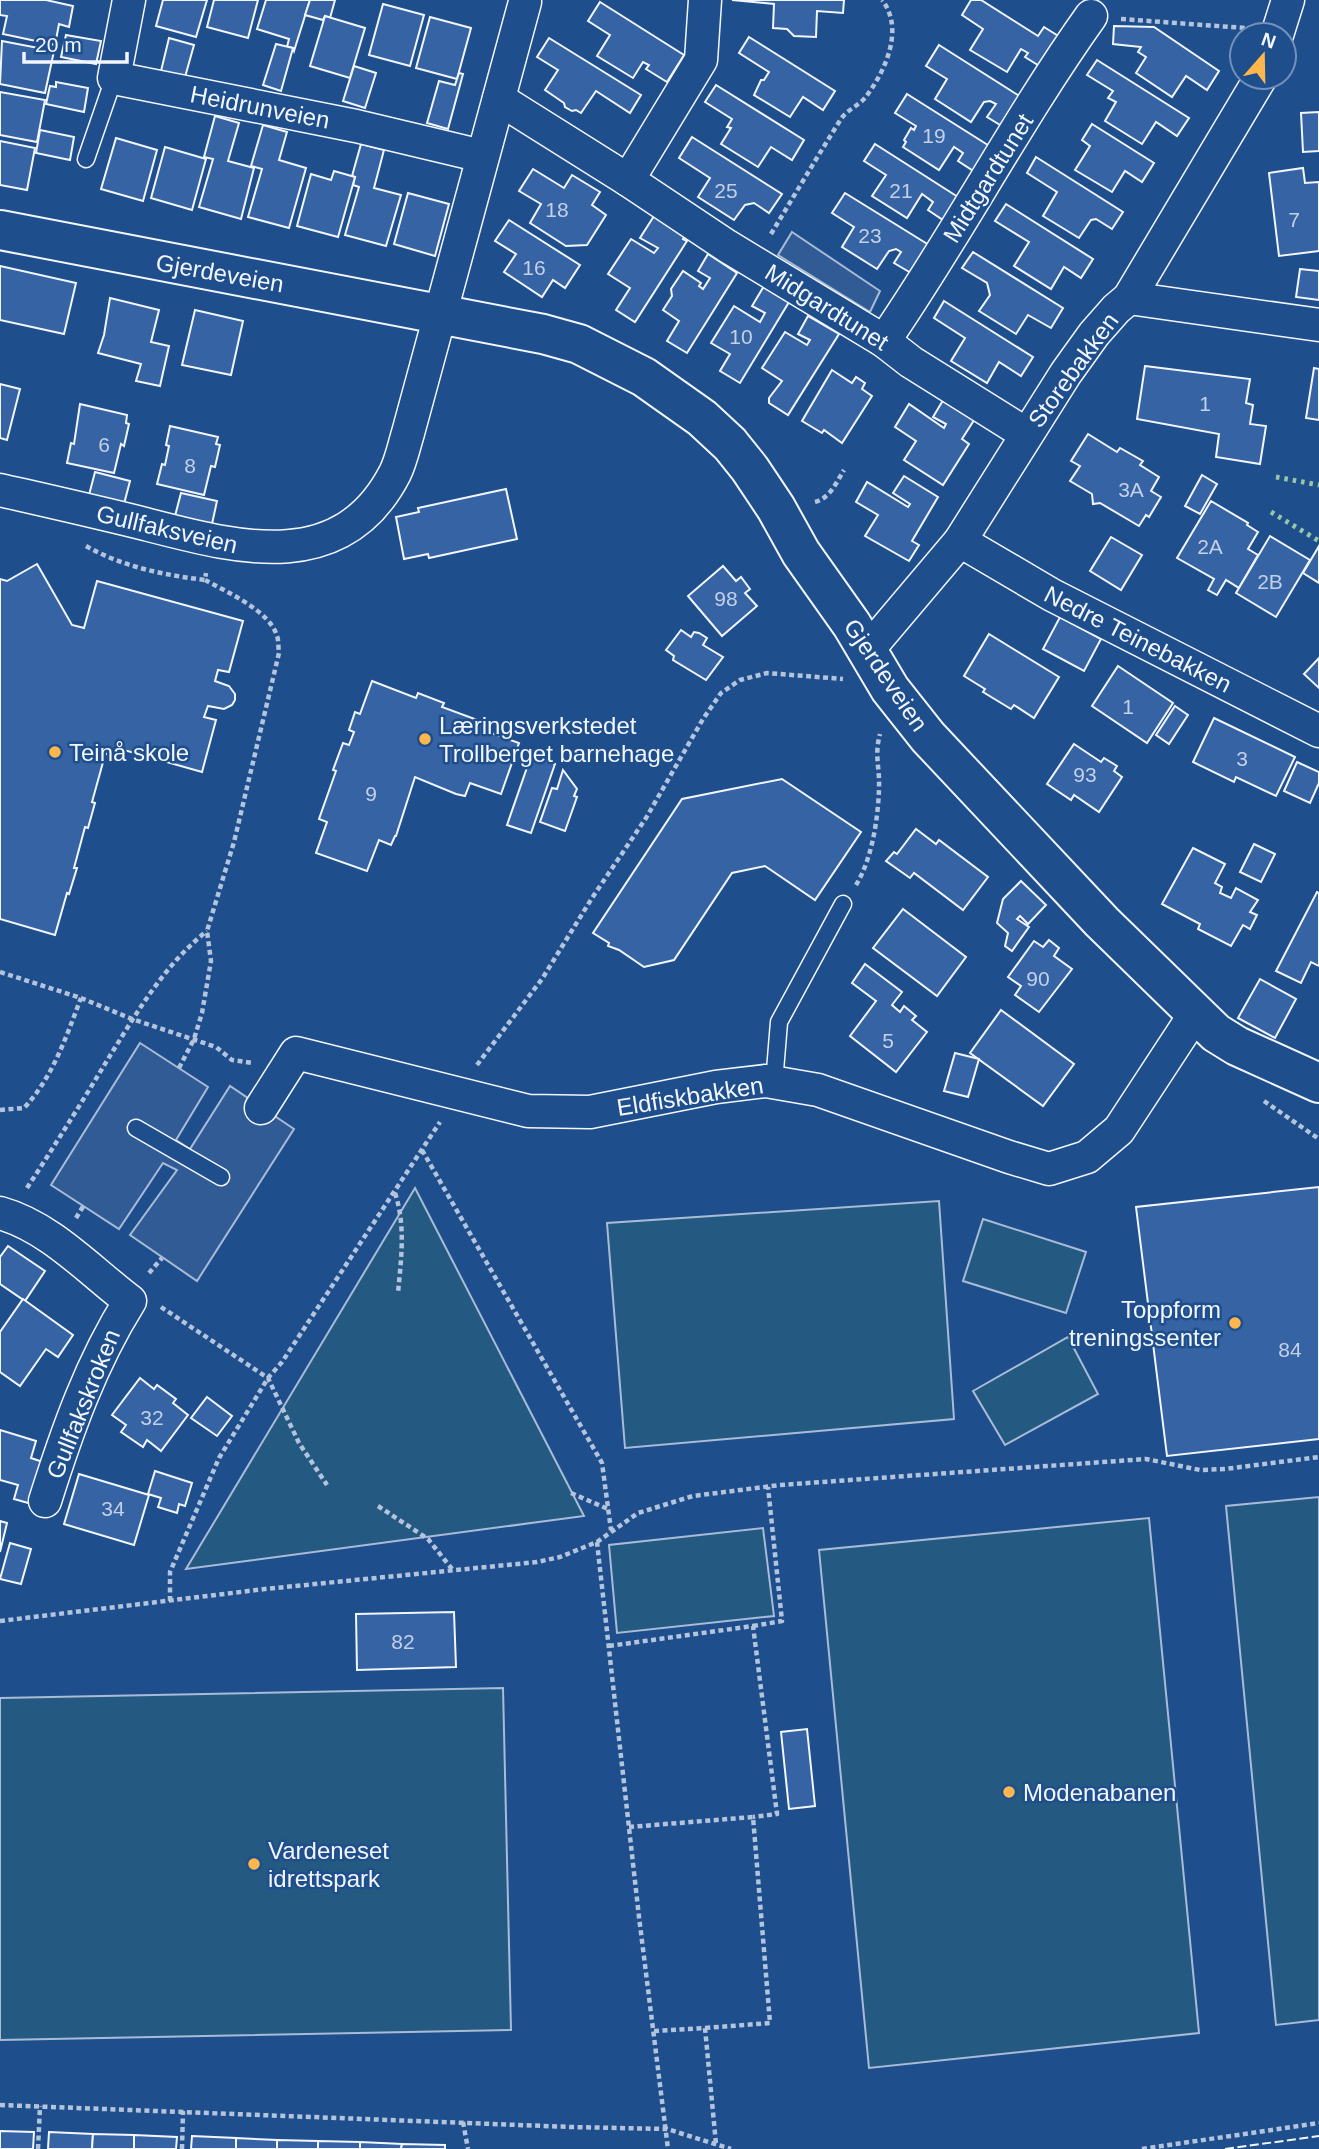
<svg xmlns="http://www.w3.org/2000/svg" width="1319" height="2149" font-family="Arial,sans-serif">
  <rect width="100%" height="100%" fill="#1f4e8c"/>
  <g fill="#245a82" stroke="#a8bbd7" stroke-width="2">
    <path d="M415 1188 584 1516 186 1569Z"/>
    <path d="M939 1201 954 1419 625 1448 607 1223Z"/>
    <path d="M983 1219 1086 1252 1066 1313 963 1281Z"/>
    <path d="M1068 1337 1098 1394 1005 1445 973 1391Z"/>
    <path d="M1319 1497V2020L1276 2025 1226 1506Z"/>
    <path d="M1149 1518 1199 2033 869 2068 819 1550Z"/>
    <path d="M763 1528 774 1616 617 1633 609 1545Z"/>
    <path d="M503 1688 511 2030 0 2040V1698Z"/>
  </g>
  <g fill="#305b95" stroke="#a8bbd7" stroke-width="2">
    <path d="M792 232 880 291 870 312 778 255Z"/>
    <path d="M140 1043 208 1087 176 1140 190 1149 230 1086 294 1129 197 1281 130 1235 177 1170 163 1163 119 1229 51 1185Z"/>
  </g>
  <g fill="#3563a3" stroke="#f2f6ff" stroke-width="2">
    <path d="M0 0H46L73 6 69 27 59 24 55 45 3 34 7 16 0 15Z"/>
    <path d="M163 0H207L196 37 156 26Z"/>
    <path d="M214 0H258L248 38 207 27Z"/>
    <path d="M266 0H310L294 51 293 48 287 47 289 39 257 29Z"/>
    <path d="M310 0H335L330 18 325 16 323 20 305 15Z"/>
    <path d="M732 0H844L843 13 817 11 816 37 794 36 787 29 773 28 774 4Z"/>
    <path d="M971 0H981L1038 36 1044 27 1060 37 1041 67 1025 57 1028 53 1021 49 1007 72 970 50 983 29 962 15Z"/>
    <path d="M600 2 684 55 667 82 646 69 649 65 643 62 633 78 597 56 610 35 588 21Z"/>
    <path d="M383 4 424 15 410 66 369 55Z"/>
    <path d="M325 16 365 28 350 78 310 66Z"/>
    <path d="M430 17 471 28 457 79 416 68Z"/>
    <path d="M1114 26 1154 27 1219 71 1207 90 1186 76 1172 97 1136 73 1146 57 1138 52 1141 47 1113 44Z"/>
    <path d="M66 35 101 41 96 64 61 57Z"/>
    <path d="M749 37 835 91 823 110 803 97 790 117 754 95 761 80H764L769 72 739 53Z"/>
    <path d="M169 38 194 45 185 77 161 71Z"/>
    <path d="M549 38 641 95 630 113 596 91 581 113 576 110 572 111 565 107 564 103 545 90 558 70 537 57Z"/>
    <path d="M2 41 54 51 45 93 0 84Z"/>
    <path d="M276 44 293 48 281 91 263 85Z"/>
    <path d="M939 45 1024 99 1005 128 987 117 996 104 990 101 984 102 971 122 935 99 947 79 926 66Z"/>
    <path d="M1097 60 1189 118 1177 136 1156 122 1142 144 1105 121 1116 102 1108 98 1113 91 1087 75Z"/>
    <path d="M354 66 376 73 365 108 343 101Z"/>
    <path d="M459 73 463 74 448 129 427 123 439 81 455 85Z"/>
    <path d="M56 82 88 88 84 112 46 104 50 86 56 87Z"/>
    <path d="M716 85 804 140 792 160 771 147 758 167 721 144 731 128 727 127 732 119 705 102Z"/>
    <path d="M0 92 45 100 37 142 0 135Z"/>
    <path d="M907 94 991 147 975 172 958 161 963 153 954 147 939 170 903 147 906 142 904 140 911 128 914 130 916 126 895 113Z"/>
    <path d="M1319 112V151L1303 152 1301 113Z"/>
    <path d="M215 116 239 123 228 161 254 168 241 219 199 207 213 159 204 157Z"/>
    <path d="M1092 124 1154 163 1142 182 1125 171 1112 192 1075 170 1090 146 1082 140Z"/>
    <path d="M263 125 287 132 279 160 306 168 289 228 248 217 262 169 251 166Z"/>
    <path d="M40 130 74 137 70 160 36 153Z"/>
    <path d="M692 137 782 194 769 213 754 203 745 205 734 220 698 197 710 178 679 158Z"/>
    <path d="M116 138 157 150 143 201 101 189Z"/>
    <path d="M0 141 35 148 27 190 0 185Z"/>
    <path d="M361 144 384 150 374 188 401 195 386 246 345 235 359 187 353 185 355 177 352 176Z"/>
    <path d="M875 144 958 197 943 220 928 210 933 202 922 194 907 218 872 196 886 175 864 161Z"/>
    <path d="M165 147 206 159 192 210 151 198Z"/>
    <path d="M1036 157 1123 212 1112 229 1096 219 1091 220 1079 238 1043 216 1057 192 1027 173Z"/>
    <path d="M1303 168 1305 183 1319 182V251L1279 256 1269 173Z"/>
    <path d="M533 169 564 188 572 175 600 192 592 205 606 215 587 245 566 246 530 223 541 204 519 191Z"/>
    <path d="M334 171 355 177 338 237 297 226 311 174 331 180Z"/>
    <path d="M408 193 449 204 435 256 394 244Z"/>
    <path d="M845 193 929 245 911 273 894 263 901 252 896 249 889 251 877 269 842 247 854 227 832 213Z"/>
    <path d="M1006 204 1093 259 1081 278 1064 267 1051 289 1014 266 1029 242 995 221Z"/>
    <path d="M654 216 685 235 683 239 687 241 635 322 616 310 630 288 608 274 631 239 654 253 658 248 640 238Z"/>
    <path d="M509 220 580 265 565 288 553 280 542 297 504 272 516 254 495 241Z"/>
    <path d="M973 252 1063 308 1051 328 1028 315 1016 334 979 311 990 295 987 283 962 268Z"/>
    <path d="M708 254 737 273 687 353 667 341 679 321 663 310 672 296 671 289 683 271 701 283 699 286 703 289 710 278 698 271Z"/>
    <path d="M0 266 76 283 64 334 0 320Z"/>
    <path d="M1300 269 1319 271V300L1296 297Z"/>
    <path d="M764 286 789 302 740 383 720 371 730 354 711 343 734 306 760 322 765 313 752 306Z"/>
    <path d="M110 298 159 310 151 342 169 346 160 386 136 381 141 364 98 353 104 335Z"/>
    <path d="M944 301 1033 357 1021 376 999 362 987 383 951 361 965 338 934 318Z"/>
    <path d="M195 310 243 321 231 375 182 365Z"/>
    <path d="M808 316 839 334 788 415 769 403V398L782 381 762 368 785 332 807 345 810 340 798 334Z"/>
    <path d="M1145 366 1250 379 1246 403 1253 405 1250 424 1266 426 1260 464 1216 457 1219 434 1137 419Z"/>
    <path d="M1314 368 1319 369V420L1306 418Z"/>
    <path d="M832 370 852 383 856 377 865 383 862 389 872 396 842 443 824 430 822 433 802 421Z"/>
    <path d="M0 384 20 389 7 440 0 438Z"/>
    <path d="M945 397 976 417 962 439 969 444 943 485 904 460 916 441 895 427 909 404 944 428 946 424 933 417Z"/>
    <path d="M80 404 127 415 126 423 129 424 124 446 121 444 114 473 67 463 71 443 74 444Z"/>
    <path d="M170 426 218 437 216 444 220 445 215 467 211 466 204 495 157 484 162 464 165 465 169 446 166 445Z"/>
    <path d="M1088 434 1117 452 1120 448 1143 461 1140 465 1159 477 1151 491 1161 497 1149 517 1146 515 1139 526 1100 503 1093 504 1092 494 1070 481 1080 466 1071 461Z"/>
    <path d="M95 472 130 481 124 504 89 495Z"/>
    <path d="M1202 475 1217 484 1200 514 1185 506Z"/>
    <path d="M904 476 938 497 912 541 919 545 909 561 865 536 878 515 856 502 867 482 908 507 910 504 893 493Z"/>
    <path d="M506 489 517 539 429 558 428 554 404 559 396 517 419 512 418 508Z"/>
    <path d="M181 493 217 501 212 524 175 516Z"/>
    <path d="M1211 501 1248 523 1247 525 1258 532 1248 549 1258 555 1239 588 1226 580 1217 595 1208 590 1214 579 1177 558Z"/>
    <path d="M1270 536 1310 560 1276 617 1236 593Z"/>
    <path d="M1111 537 1142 555 1121 590 1090 571Z"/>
    <path d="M1319 546V583L1303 573Z"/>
    <path d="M37 564 72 625 84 628 97 581 243 621 229 672 218 670 215 681 229 686 235 694V700L232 705 224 709 208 706 204 717 216 720 202 772 117 748 105 755 92 802 95 803 88 828 85 827 74 868H77L69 894 67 893 55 935 0 919V579L7 581Z"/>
    <path d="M723 566 736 581 741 577 750 589 745 593 757 606 722 636 688 596Z"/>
    <path d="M1060 617 1101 639 1084 671 1043 649Z"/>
    <path d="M681 630 691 637 694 632 699 633 707 638 703 645 723 657 706 680 673 660 674 656 666 650Z"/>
    <path d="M989 634 1059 677 1034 718 1014 705 1011 709 983 692 985 689 964 676Z"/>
    <path d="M1319 658V688L1304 674Z"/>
    <path d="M1118 666 1173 703 1147 743 1092 706Z"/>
    <path d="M372 681 416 698 418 693 444 703 442 707 491 725 488 732 519 743 501 794 470 783 465 796 456 794 415 777 396 836H395L391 845 379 840 367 871 316 853 327 822 319 819 336 771 333 770 343 743 349 745 354 732 349 730 355 712 360 714Z"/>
    <path d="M1175 706 1188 715 1169 744 1156 735Z"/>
    <path d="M1214 718 1295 757 1276 796 1236 777 1234 782 1193 762Z"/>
    <path d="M1074 744 1101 762 1104 758 1117 766 1114 771 1122 777 1099 812 1074 795 1071 800 1047 784Z"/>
    <path d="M531 756 555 764 531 833 507 825Z"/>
    <path d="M1297 762 1319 772V783L1310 803 1284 791Z"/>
    <path d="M563 770 577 789 574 796 577 797 565 831 540 822 552 788 557 789Z"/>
    <path d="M782 779 861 832 815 900 765 866 732 873 674 960 644 967 619 950 608 946 609 943 593 933 682 799Z"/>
    <path d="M916 829 936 844 939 840 988 877 963 910 914 873 910 878 886 861 894 852 897 854Z"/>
    <path d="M1254 844 1275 854 1261 882 1240 872Z"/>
    <path d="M1193 848 1225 864 1215 883 1222 887 1220 893 1231 898 1236 888 1258 900 1250 912 1257 915 1250 929 1243 925 1231 946 1198 929 1200 924 1162 904Z"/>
    <path d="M1021 881 1046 905 1028 924 1020 916 1017 919 1029 927 1012 951 1005 946 1008 933 997 923 1003 899Z"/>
    <path d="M1317 892 1319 893V966L1311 962 1301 983 1276 971Z"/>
    <path d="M903 909 966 957 937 996 873 948Z"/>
    <path d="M1049 940 1059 948 1054 956 1072 969 1039 1012 1015 995 1021 986 1008 977 1034 941 1043 947Z"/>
    <path d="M865 964 902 992 892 1005 900 1012 904 1006 916 1016 912 1020 927 1032 896 1072 850 1036 876 1001 852 983Z"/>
    <path d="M1260 979 1296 999 1275 1038 1238 1018Z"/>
    <path d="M1001 1010 1074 1064 1043 1106 970 1053Z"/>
    <path d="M955 1053 979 1059 968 1097 944 1091Z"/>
    <path d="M1319 1187V1439L1167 1456 1136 1207Z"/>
    <path d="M8 1246 45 1271 25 1301 0 1284V1257Z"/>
    <path d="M23 1299 73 1335 58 1357 46 1349 20 1386 0 1372V1332Z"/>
    <path d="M140 1378 154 1389 157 1385 176 1399 173 1403 188 1415 161 1451 147 1440 143 1447 121 1432 126 1425 112 1415Z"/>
    <path d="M207 1397 232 1416 217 1436 191 1418Z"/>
    <path d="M0 1430 36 1441 31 1458 52 1465 39 1506 14 1499 18 1485 0 1480Z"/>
    <path d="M155 1471 192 1483 185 1506 179 1504 177 1513 158 1507 161 1498 148 1494Z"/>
    <path d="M79 1474 149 1495 134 1545 64 1524Z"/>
    <path d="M0 1521 7 1523 0 1552Z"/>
    <path d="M10 1543 31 1549 21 1584 0 1579Z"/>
    <path d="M454 1612 456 1667 357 1670 356 1614Z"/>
    <path d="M807 1729 815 1806 789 1809 781 1732Z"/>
    <path d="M0 2131 34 2132 33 2149H0Z"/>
    <path d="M49 2132 93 2134 92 2149H48Z"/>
    <path d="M93 2134 134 2135V2149H92Z"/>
    <path d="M134 2135 177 2137 176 2149H134Z"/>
    <path d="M192 2136 236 2138V2149H191Z"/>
    <path d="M236 2138 277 2140V2149H236Z"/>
    <path d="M277 2140 318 2141V2149H277Z"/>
    <path d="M318 2141 360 2142V2149H318Z"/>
    <path d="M360 2142 402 2144 401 2149H360Z"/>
    <path d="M402 2144 445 2145V2149H401Z"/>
  </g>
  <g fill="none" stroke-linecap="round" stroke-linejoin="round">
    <g stroke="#f2f6ff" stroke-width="19">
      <g id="service">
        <path d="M86 159 114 78"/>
        <path d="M774 1083 779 1022 843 904"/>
        <path d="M136 1128 221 1177"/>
      </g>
    </g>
    <g stroke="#f2f6ff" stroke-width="35">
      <g id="minor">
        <path d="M129 0 114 78 356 126 482 156"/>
        <path d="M1277 35 1288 0"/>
        <path d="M499 99 628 180 727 246 884 341 911 362 1026 434"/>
        <path d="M628 180 701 60 705 0"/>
        <path d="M1129 298 1319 325"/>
        <path d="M884 341C957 235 1017 120 1091 16"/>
        <path d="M0 490C48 501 97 512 145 524 235 547 341 578 395 473 401 461 404 446 408 433L525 2"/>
        <path d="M960 541 1052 595 1319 731"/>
        <path d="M867 651 960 541 1066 373 1094 334 1116 309 1129 298 1261 77"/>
        <path d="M261 1108 296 1053 528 1111 590 1112 716 1087 766 1081 818 1090 1009 1157 1049 1169 1087 1157 1119 1130 1195 1014"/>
        <path d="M0 1213C50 1227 89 1270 130 1301 91 1363 67 1431 45 1501"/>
      </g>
    </g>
    <g stroke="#f2f6ff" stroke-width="42">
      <path id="tertiary" d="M0 230 543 334 579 344 644 377 702 418 730 444 750 469 776 508 801 553 852 625 890 689 928 737 1102 922 1216 1033 1237 1046 1319 1083"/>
    </g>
    <g stroke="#b3c4dc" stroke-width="4.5" stroke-dasharray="5 3.5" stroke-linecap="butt">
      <path d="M1121 19 1245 28"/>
      <path d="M771 234C794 196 817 157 841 119 847 110 858 106 865 98 885 72 905 29 882 0"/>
      <path d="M815 502C830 498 836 483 844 470"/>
      <path d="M86 546C123 567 164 575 205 580"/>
      <path d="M856 885C872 859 878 819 879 789 880 767 874 756 880 734"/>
      <path d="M0 972 81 998 132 1019 216 1047 232 1060 252 1063"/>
      <path d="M477 1065 542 979 592 898 646 818 703 719 721 693 740 680 767 673 843 679"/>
      <path d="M179 1068 194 1039 202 1013 211 961 207 931 234 842 279 653C278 648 279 641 277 636 270 611 227 592 205 580L206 573"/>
      <path d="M1264 1101 1319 1139"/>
      <path d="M0 1110 24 1108C53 1077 66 1037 81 998"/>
      <path d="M422 1150 602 1463 611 1530"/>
      <path d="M27 1188C55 1145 82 1102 108 1059 136 1014 164 965 207 931"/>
      <path d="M395 1193C406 1226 401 1260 398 1293"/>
      <path d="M76 1218 84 1205"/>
      <path d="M149 1273 162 1258"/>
      <path d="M161 1307 268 1378 299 1443 327 1485"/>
      <path d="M571 1493 608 1509"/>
      <path d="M378 1506 428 1539 452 1569"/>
      <path d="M597 1542 638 1513 693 1496 780 1485 1146 1459 1200 1470 1225 1469 1319 1457"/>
      <path d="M170 1601V1572L219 1458 268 1378 282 1362 440 1122"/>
      <path d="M0 1621 265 1589 537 1562 560 1557 597 1542 639 1917 668 2149"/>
      <path d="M753 1626 782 1621 768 1487"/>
      <path d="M609 1646 753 1626 777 1814 753 1817"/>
      <path d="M629 1827 753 1817 770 2023 705 2028"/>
      <path d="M654 2031 705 2028 716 2144"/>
      <path d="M0 2105 571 2127 667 2129 731 2149"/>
      <path d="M463 2122 468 2149"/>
      <path d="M38 2149 40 2106"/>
      <path d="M182 2149 183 2111"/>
      <path d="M1142 2149 1319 2123"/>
    </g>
    <use href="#service" stroke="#1f4e8c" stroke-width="16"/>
    <use href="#minor" stroke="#1f4e8c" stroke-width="32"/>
    <use href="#tertiary" stroke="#1f4e8c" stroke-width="38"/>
    <g stroke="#97c8a6" stroke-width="5" stroke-dasharray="3.5 5" stroke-linecap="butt">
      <path d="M1276 477 1319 485"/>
      <path d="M1271 512 1319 541"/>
    </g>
    <path stroke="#f2f6ff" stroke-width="2" stroke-dasharray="9 3.5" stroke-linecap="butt" d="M1225 2149 1319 2136"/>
  </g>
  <g fill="#ffb74d" stroke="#1f4e8c" stroke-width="2.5">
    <circle cx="425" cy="739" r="7"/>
    <circle cx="55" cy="752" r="7"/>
    <circle cx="1235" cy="1323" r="7"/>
    <circle cx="1009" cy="1792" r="7"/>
    <circle cx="254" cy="1864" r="7"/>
  </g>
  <g text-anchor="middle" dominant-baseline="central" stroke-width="5" stroke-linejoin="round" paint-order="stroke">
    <g font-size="21" fill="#c3d1e8">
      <text x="934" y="135">19</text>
      <text x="726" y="190">25</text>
      <text x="901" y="190">21</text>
      <text x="557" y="209">18</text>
      <text x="1294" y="219">7</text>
      <text x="870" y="235">23</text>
      <text x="534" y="267">16</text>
      <text x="741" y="336">10</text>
      <text x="1205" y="403">1</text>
      <text x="104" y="444">6</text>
      <text x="190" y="465">8</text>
      <text x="1131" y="489">3A</text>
      <text x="1210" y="546">2A</text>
      <text x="1270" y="581">2B</text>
      <text x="726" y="598">98</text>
      <text x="1128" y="706">1</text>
      <text x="1242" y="758">3</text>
      <text x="1085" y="774">93</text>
      <text x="371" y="793">9</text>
      <text x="1038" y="978">90</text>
      <text x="888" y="1040">5</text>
      <text x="1290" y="1349">84</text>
      <text x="152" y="1417">32</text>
      <text x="113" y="1508">34</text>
      <text x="403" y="1641">82</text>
    </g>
    <g font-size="24" fill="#f2f6ff" stroke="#1f4e8c">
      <text transform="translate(260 107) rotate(11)">Heidrunveien</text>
      <text transform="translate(988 178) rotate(-58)">Midtgardtunet</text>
      <text transform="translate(220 273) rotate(10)">Gjerdeveien</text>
      <text transform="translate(827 307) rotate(32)">Midgardtunet</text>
      <text transform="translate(1073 370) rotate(-54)">Storebakken</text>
      <text transform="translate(167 529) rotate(13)">Gullfaksveien</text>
      <text transform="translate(1138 639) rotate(27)">Nedre Teinebakken</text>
      <text transform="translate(886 675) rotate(56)">Gjerdeveien</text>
      <text transform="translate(690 1096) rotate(-9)">Eldfiskbakken</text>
      <text transform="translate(83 1404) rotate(-68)">Gullfakskroken</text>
    </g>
    <g font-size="24" fill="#f2f6ff" stroke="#1f4e8c" text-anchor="start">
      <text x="439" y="725">Læringsverkstedet<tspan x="439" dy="28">Trollberget barnehage</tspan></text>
      <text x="69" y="752">Teinå skole</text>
      <text x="1221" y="1309" text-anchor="end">Toppform<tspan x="1221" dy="28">treningssenter</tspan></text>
      <text x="1023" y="1792">Modenabanen</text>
      <text x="268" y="1850">Vardeneset<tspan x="268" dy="28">idrettspark</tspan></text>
    </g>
  </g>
  <g transform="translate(1263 56) rotate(20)"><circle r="33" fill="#1f4e8c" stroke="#7391ba" stroke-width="2"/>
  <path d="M0-5L12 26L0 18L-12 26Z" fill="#ffb74d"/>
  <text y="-10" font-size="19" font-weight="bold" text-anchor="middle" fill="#f2f6ff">N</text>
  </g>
  <path d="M24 52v10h103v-10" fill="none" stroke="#f2f6ff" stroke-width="3.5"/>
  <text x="35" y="52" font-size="21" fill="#f2f6ff" stroke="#1f4e8c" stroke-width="5" paint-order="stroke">20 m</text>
</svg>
